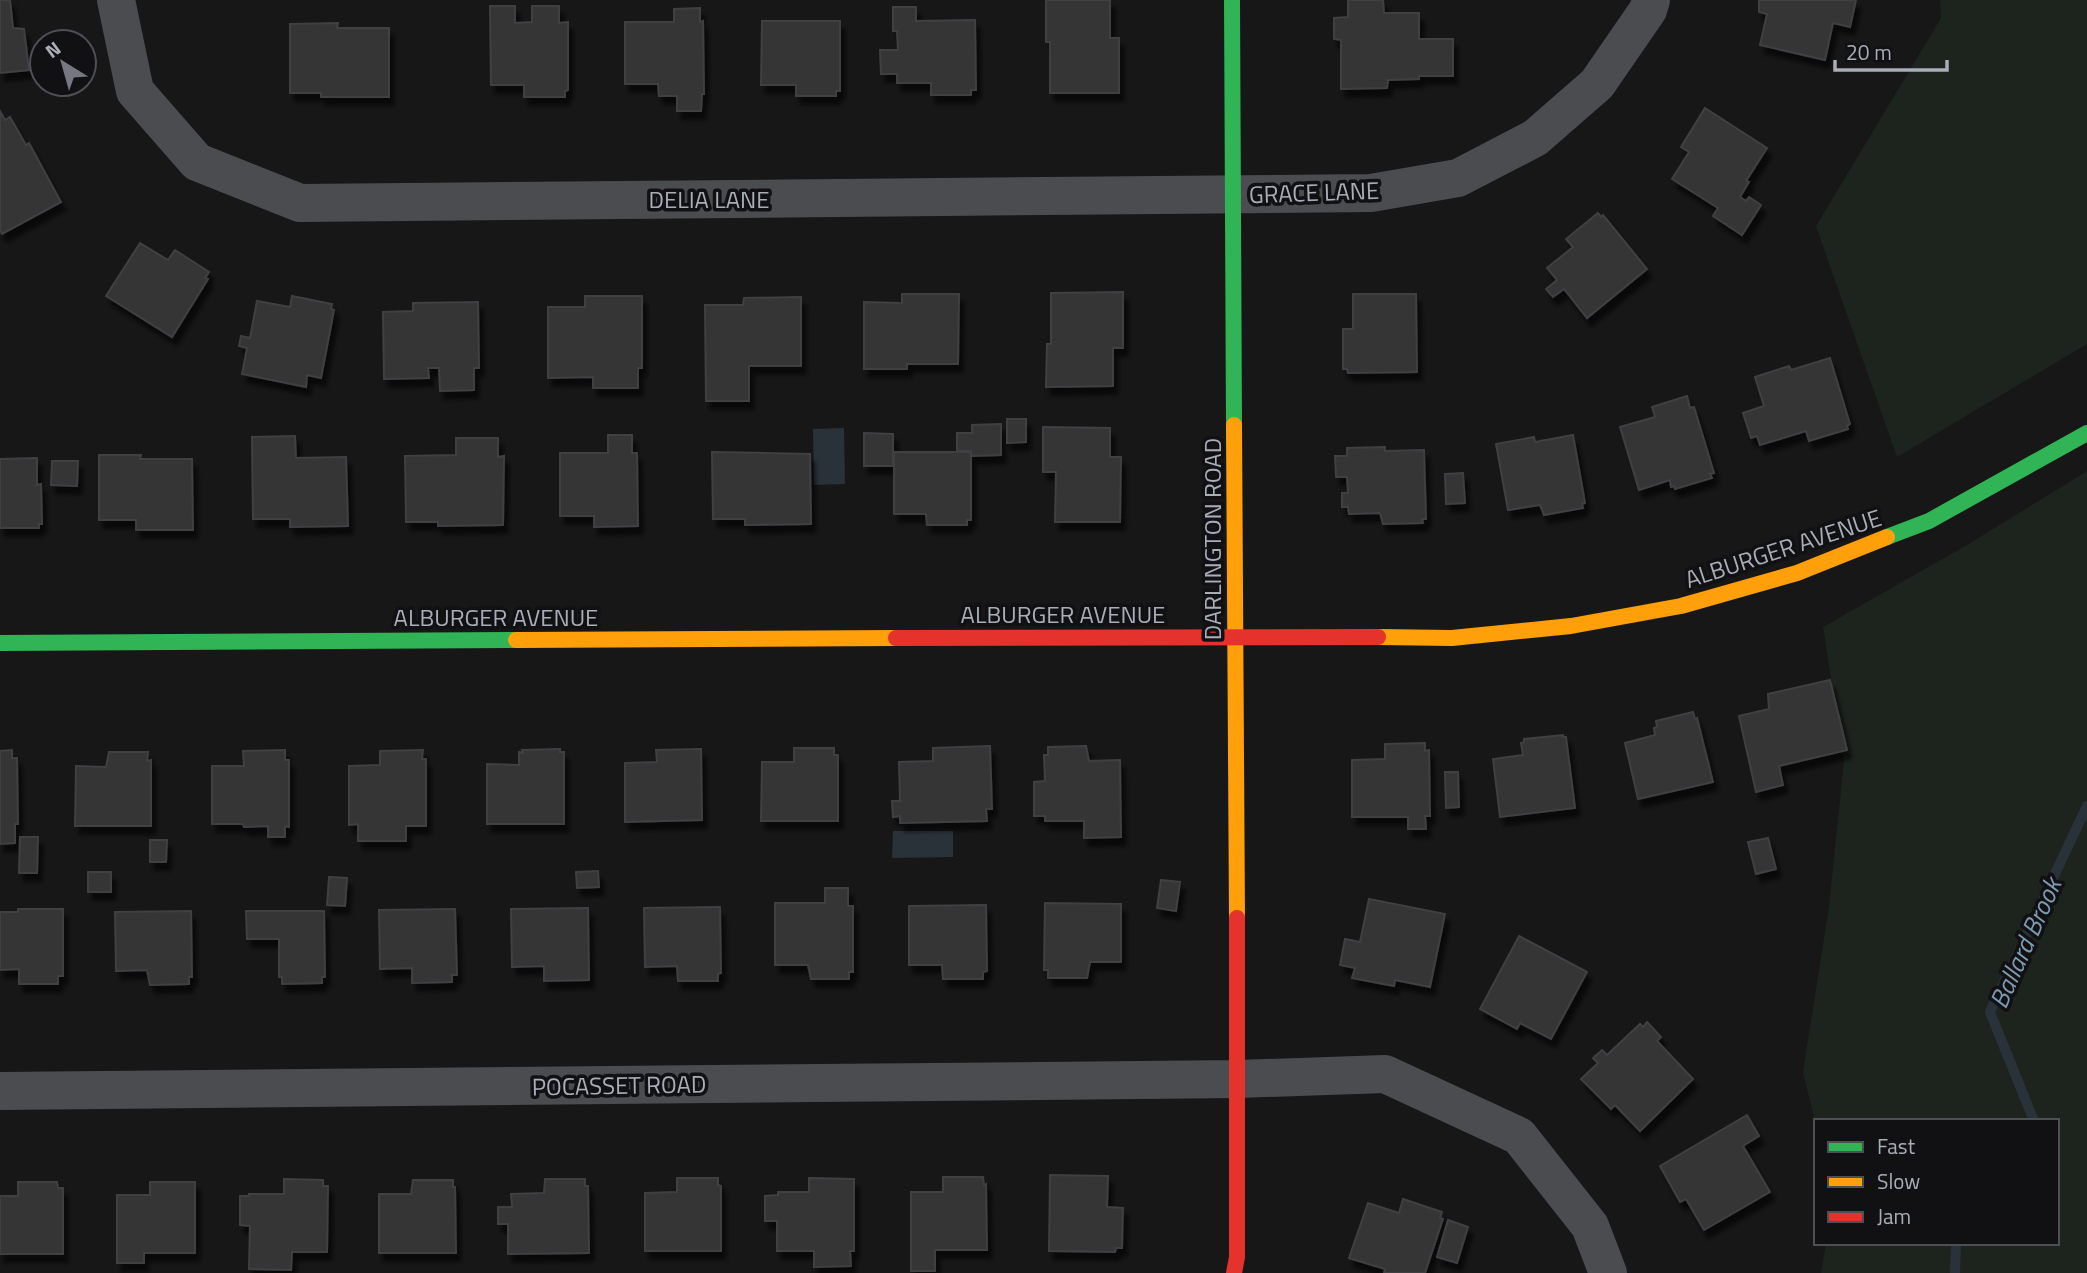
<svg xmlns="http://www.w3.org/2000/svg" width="2087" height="1273" font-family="'Titillium Web',sans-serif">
  <defs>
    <filter id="shadow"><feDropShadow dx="4.5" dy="8" stdDeviation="2" flood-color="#0009"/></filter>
  </defs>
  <rect width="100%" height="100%" fill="#171717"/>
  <g fill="#1d241e">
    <path d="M1940 0H2087V344L1897 457 1816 226 1941 18Z"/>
    <path d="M2087 471V1273H1821L1826 1243H2057V1121H1816V1126L1803 1072 1829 907 1844 761 1823 627 1967 545Z"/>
  </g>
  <g fill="#2a3239">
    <path d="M844 428 845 484 814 485 813 429Z"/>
    <path d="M893 831H953V857L892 858Z"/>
  </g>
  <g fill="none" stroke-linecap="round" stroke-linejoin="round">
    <g stroke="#2a3239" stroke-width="10">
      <path d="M2034 1121 1990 1012 2087 806"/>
      <path d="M1955 1273 1956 1243"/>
    </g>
  </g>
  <g fill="#353536" stroke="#3f4043" stroke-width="2" filter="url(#shadow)">
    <path d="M0 0H10L13 28 24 29 29 70 0 73Z"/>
    <path d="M1046 0H1110V38H1119V93H1050V42H1046Z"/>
    <path d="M1348 0H1383L1384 13H1419V39H1453V76H1419V79L1388 80 1387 88 1341 89V40L1334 39V18L1348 17Z"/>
    <path d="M1759 0H1856L1850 27 1833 23 1825 60 1760 45 1767 14 1759 12Z"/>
    <path d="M490 6H515V23L532 22V6H559V23L568 22V90L565 91V97H524V85H491Z"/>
    <path d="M893 7H916V21L975 20 976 90H971V95H931V83H897V74H881L880 50H898L897 31H893Z"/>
    <path d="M700 8V22L703 21 704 94H702L701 111H677V96H659L658 84H625V22H674V9Z"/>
    <path d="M762 21H840V91H836V96H796V85H761Z"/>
    <path d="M338 23 337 28H389V97H321V93H290V24Z"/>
    <path d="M1705 108 1767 148 1746 181 1749 182 1740 197 1746 201 1749 197 1761 205 1742 235 1713 216 1718 208 1672 179 1689 152 1681 147Z"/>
    <path d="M0 111 5 120 10 117 26 145 29 143 61 202 2 234 0 230Z"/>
    <path d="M1598 213 1601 217 1603 215 1647 269 1587 318 1564 289 1553 297 1546 289 1557 280 1547 268 1573 247 1566 239Z"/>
    <path d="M140 243 168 260 175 250 209 272 205 278 208 279 172 337 106 296Z"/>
    <path d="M1123 292V348H1113V386L1046 387 1047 344H1051V293Z"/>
    <path d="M902 294H959L958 364H907V369H864V302L902 303Z"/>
    <path d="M1353 294H1416L1417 372 1348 373 1347 369H1343V329H1353Z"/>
    <path d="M292 296 332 304 331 309 334 310 321 378 307 375 306 387 242 374 247 348 239 346 241 336 250 338 257 301 290 307Z"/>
    <path d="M585 296H642V368H638V388H593V377L548 378V307H585Z"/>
    <path d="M801 297V366H749V401H706L705 305H743L744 298Z"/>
    <path d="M478 302 479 368H474V390L440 391 439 368H428L429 378 384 379 383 312 413 311V303Z"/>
    <path d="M1830 358 1850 424 1847 426 1848 429 1809 441 1806 431 1760 445 1757 436 1751 438 1743 413 1764 406 1755 377 1789 366 1791 370Z"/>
    <path d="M1687 396 1690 408 1694 407 1714 473 1710 474 1712 478 1675 489 1674 486 1671 487 1670 480 1639 490 1620 427 1655 417 1652 407Z"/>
    <path d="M1007 419H1026V442L1007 443Z"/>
    <path d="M1001 424V455L971 456V451H957V433H972V425Z"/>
    <path d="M1043 427 1110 428V457H1121L1120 522H1055L1056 472H1043Z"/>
    <path d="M864 433 893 434V466H864Z"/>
    <path d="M608 435H632V453H637L638 526 594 527V516H560V453H608Z"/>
    <path d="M1573 435 1585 503 1582 504 1583 508 1544 515 1540 505 1508 510 1496 444 1534 437 1535 442Z"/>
    <path d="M295 436 296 458 346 457 348 526 290 527V519H253L252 437Z"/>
    <path d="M456 438H498V457L504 456 503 525 438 526V522H406L405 456 456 455Z"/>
    <path d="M1385 447V451L1424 450 1426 519H1422L1423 523 1383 524 1380 513 1349 514 1348 507H1342V493H1348L1347 477H1336L1335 456H1347V448Z"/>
    <path d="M712 452 810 454 811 524 745 525V519H713Z"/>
    <path d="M894 452H971V520H967V525H927L926 514H894Z"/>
    <path d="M99 455H141L140 459H192L193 530H136V520H99Z"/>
    <path d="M37 458V485L41 484 42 524H39V528H0V459Z"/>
    <path d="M52 461H78L77 486 51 485Z"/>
    <path d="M1463 473 1465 503 1446 504 1445 474Z"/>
    <path d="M1830 680 1847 750 1779 766 1783 785 1756 792 1739 716 1769 709 1768 694Z"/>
    <path d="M1693 712 1695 719 1697 718 1713 782 1638 799 1625 743 1655 735 1654 728 1657 727 1656 721Z"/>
    <path d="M1563 735V737H1566L1575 808 1500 817 1493 759 1523 755 1521 743 1524 742V739Z"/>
    <path d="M1425 743V751L1429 750 1430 816H1425L1426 829H1408V817H1352V760L1385 759V744Z"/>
    <path d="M990 746 992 809H986L987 821 900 823V816L893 817 892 801H900L899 762 933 761V748Z"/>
    <path d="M1086 746 1089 761 1120 760 1121 837 1084 838V821H1045V816H1034V782L1045 781 1044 755H1048V747Z"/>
    <path d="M794 748H834V755H838V821H761L762 762H794Z"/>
    <path d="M560 749V752H564V824H487V764L519 765V752L523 753 522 750Z"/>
    <path d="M701 749 702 820 625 822V763L657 762 656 750Z"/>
    <path d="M12 750V758H17L18 824H15V843L0 844V751Z"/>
    <path d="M285 750V760H289V827L285 826V837H268V826L244 827 243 824H212V766H244L243 751Z"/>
    <path d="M423 750 422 759H426V826H406V841H358V824L349 825V766L380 765V751Z"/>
    <path d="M109 752H148L147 761 151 760V826H75L76 766 106 767Z"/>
    <path d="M1445 772H1458L1459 807 1446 808Z"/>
    <path d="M20 837H38L37 873H19Z"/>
    <path d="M1768 838 1776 869 1756 874 1748 842Z"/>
    <path d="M150 840H167L166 862H150Z"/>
    <path d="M598 871 599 887 577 888 576 872Z"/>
    <rect x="88" y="872" width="23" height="20"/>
    <path d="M329 877 347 878 345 906 327 905Z"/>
    <path d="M1161 880 1180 882 1176 911 1157 908Z"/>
    <path d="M825 888H848V906H853V972H849V979H811L808 965H775V903H825Z"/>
    <path d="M1369 899 1445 914 1430 987 1395 980 1394 986 1352 978 1355 968 1340 965 1345 939 1360 942Z"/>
    <path d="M1045 903 1121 904V962H1090L1087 978H1048V970H1044Z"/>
    <path d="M986 905 987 971 983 972V979H943L942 965H909V906Z"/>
    <path d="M720 907 721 973 718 974V981H678L677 966 645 967 644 908Z"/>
    <path d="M588 908 589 980 544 981V966L512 967 511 909Z"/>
    <path d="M18 909H63V976H58V984H19V969L0 970V912H18Z"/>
    <path d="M455 909 457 975H452V982L412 983V968L380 969 379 910Z"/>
    <path d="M191 911 192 977H189V984L150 985 147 970 116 971 115 912Z"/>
    <path d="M246 911H324L325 977H322V983L282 984V977H279V939H247Z"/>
    <path d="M1519 936 1587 972 1551 1039 1520 1023 1517 1029 1480 1009Z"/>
    <path d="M1647 1022 1661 1037 1657 1041 1693 1079 1640 1131 1615 1105 1611 1109 1581 1079 1598 1063 1593 1058 1602 1050 1607 1055 1640 1024 1643 1027Z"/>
    <path d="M1747 1115 1759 1136 1743 1146 1770 1192 1704 1230 1686 1199 1680 1202 1660 1166Z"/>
    <path d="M1050 1175 1108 1176 1107 1207 1123 1208 1122 1248H1116L1115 1252 1049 1251Z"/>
    <path d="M943 1177H983L984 1185 986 1184 987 1250H935V1271H911V1192H943Z"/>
    <path d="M677 1178H718V1185L721 1186V1251H645V1193L677 1192Z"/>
    <path d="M809 1178 854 1179V1251H850L851 1266 814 1267V1251H777V1221H765V1196L778 1195V1192H809Z"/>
    <path d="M284 1179 323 1180V1186H328L327 1252H292L291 1270 249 1269 250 1226 240 1225V1196H249V1194H284Z"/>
    <path d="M545 1179H585V1186H588L589 1253 508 1254V1224H498V1207H512L511 1194 544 1193Z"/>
    <path d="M413 1180H453V1187H455L456 1253H379V1194H411Z"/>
    <path d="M18 1182H57L58 1188H63V1254H0V1196H18Z"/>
    <path d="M150 1182H195V1253H144V1263H117V1195H150Z"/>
    <path d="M1403 1199 1442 1212 1440 1218 1443 1219 1425 1273H1384L1385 1269 1349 1258 1368 1203 1399 1213Z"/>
    <path d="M1448 1220 1468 1227 1457 1263 1437 1257Z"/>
  </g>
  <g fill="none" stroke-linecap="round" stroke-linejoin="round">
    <g stroke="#4b4c50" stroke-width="38">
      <path d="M116 0 135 91 197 162 300 203 1371 193 1458 178 1535 138 1597 84 1648 10 1651 0"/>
      <path d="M0 1091 1238 1079 1385 1074 1519 1136 1590 1226 1608 1273"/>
    </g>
    <g stroke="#30b455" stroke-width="16">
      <path d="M1232 0 1234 425"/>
      <path d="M1887 537 1929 521 2087 433"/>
      <path d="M0 643 516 640"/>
    </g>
    <g stroke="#ff9f0a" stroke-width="16">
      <path d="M1234 425 1237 918"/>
      <path d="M1378 637 1452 638 1571 626 1681 606 1797 573 1887 537"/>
      <path d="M516 640 896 638"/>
    </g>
    <g stroke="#e5322d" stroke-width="16">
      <path d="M896 638 1378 637"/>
      <path d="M1234 1273 1237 1257V918"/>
    </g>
  </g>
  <g text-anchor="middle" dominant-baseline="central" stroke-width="7" stroke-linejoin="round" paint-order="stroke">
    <g font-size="24" fill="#a8adb8" stroke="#111113">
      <text transform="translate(1314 192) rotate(-2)">GRACE LANE</text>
      <text x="709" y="199">DELIA LANE</text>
      <text transform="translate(1212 539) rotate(-90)">DARLINGTON ROAD</text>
      <text transform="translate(1783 548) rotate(-18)">ALBURGER AVENUE</text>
      <text x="1063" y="614">ALBURGER AVENUE</text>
      <text x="496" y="617">ALBURGER AVENUE</text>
      <text transform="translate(619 1085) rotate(-1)">POCASSET ROAD</text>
    </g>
    <g font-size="26" font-style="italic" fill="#7f9bb3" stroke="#111113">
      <text transform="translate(2025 943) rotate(-66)">Ballard Brook</text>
    </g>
  </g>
  <rect x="1814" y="1119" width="245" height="126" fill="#111113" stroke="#4d4f55" stroke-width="2"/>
  <rect x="1828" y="1142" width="35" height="10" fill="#30b455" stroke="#4d4f55" stroke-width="2"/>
  <text x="1877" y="1154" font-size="21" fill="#a8adb8">Fast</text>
  <rect x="1828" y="1177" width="35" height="10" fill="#ff9f0a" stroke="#4d4f55" stroke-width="2"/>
  <text x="1877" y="1189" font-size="21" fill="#a8adb8">Slow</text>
  <rect x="1828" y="1212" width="35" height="10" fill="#e5322d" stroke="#4d4f55" stroke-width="2"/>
  <text x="1877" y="1224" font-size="21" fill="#a8adb8">Jam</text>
  <g transform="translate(63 63) rotate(323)"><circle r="33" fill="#111113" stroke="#4d4f55" stroke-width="2"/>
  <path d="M0-5L12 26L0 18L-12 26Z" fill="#757880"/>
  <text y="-10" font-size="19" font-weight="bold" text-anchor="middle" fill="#a8adb8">N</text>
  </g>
  <path d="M1835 60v10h112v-10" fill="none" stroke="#a8adb8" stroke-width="3.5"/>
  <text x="1846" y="60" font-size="21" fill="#a8adb8" stroke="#111113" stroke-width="5" paint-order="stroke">20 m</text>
</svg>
